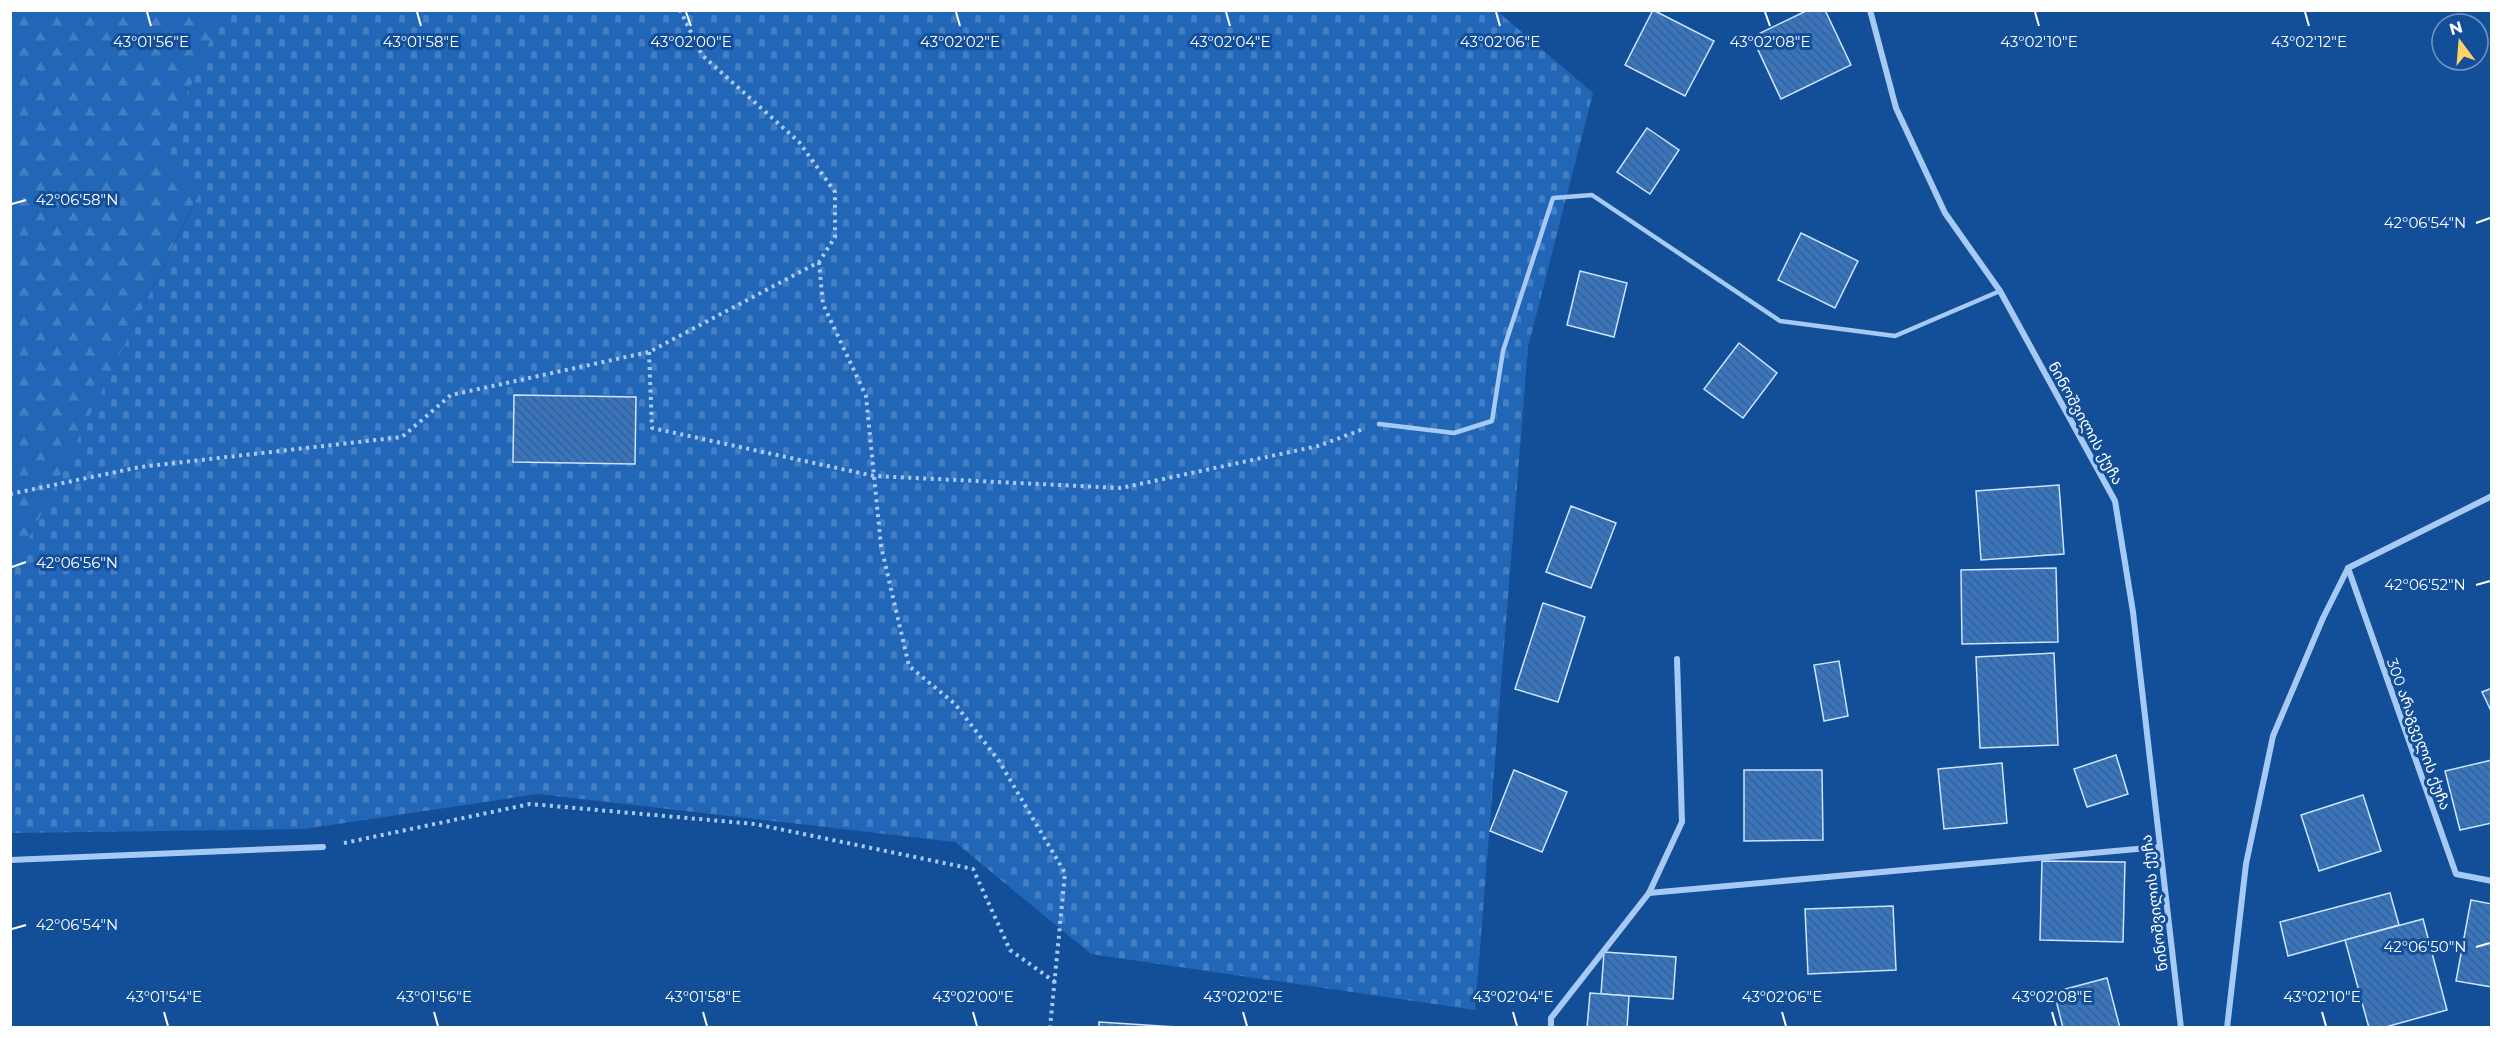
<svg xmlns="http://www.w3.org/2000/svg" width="2502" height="1038" font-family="Montserrat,'Noto Sans Georgian',sans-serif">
  <defs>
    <pattern id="forest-firs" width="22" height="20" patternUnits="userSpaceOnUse" patternTransform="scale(1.5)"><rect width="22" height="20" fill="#2267b7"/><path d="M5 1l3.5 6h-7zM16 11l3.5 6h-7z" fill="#437ec2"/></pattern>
    <pattern id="cemetery-stones" width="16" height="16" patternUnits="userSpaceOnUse" patternTransform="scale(1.5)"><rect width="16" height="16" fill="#2267b7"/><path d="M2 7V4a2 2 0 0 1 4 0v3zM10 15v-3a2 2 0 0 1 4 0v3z" fill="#437ec2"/></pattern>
    <pattern id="building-back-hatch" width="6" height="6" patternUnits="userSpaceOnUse" patternTransform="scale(1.5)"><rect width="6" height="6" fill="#3775bf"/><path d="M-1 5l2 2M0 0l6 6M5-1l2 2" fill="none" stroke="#426086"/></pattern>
  </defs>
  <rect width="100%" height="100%" fill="#134f99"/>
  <path fill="url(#forest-firs)" d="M11 11H222L198 195 11 577Z"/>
  <path fill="url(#cemetery-stones)" d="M220 11H1497L1593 93 1528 347 1475 1010 1091 954 955 842 538 794 304 829 11 833 10 577 198 196 162 154 222 12Z"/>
  <g fill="url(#building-back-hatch)" stroke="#cee4fd" stroke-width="1.5">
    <path d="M1653 10 1714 41 1685 96 1625 65Z"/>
    <path d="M1808 10H1825L1851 65 1781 99 1752 37Z"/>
    <path d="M1647 128 1679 150 1650 194 1617 172Z"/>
    <path d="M1801 233 1858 261 1835 308 1778 280Z"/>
    <path d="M1580 271 1627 283 1614 337 1567 325Z"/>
    <path d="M1739 343 1777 373 1743 418 1704 389Z"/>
    <path d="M514 395 636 397 635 464 513 462Z"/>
    <path d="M2059 485 2064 554 1981 560 1976 491Z"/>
    <path d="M1571 506 1616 523 1591 588 1546 572Z"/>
    <path d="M2056 568 2058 642 1962 644 1961 570Z"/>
    <path d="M1543 603 1585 617 1558 702 1515 689Z"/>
    <path d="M2054 653 2058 745 1980 748 1976 657Z"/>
    <path d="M1839 661 1848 716 1824 721 1814 665Z"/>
    <path d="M2492 688V713L2482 692Z"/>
    <path d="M2116 755 2128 794 2087 807 2074 769Z"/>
    <path d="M2492 760V823L2460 830 2445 771Z"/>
    <path d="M2002 763 2007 823 1944 829 1938 769Z"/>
    <path d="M1514 770 1567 792 1542 852 1490 831Z"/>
    <path d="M1744 770H1822L1823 840 1744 841Z"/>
    <path d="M2363 795 2381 851 2319 871 2301 815Z"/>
    <path d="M2042 861 2125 862 2123 942 2040 940Z"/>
    <path d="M2390 893 2399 925 2288 956 2280 922Z"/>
    <path d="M2471 900 2492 904V987L2456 981Z"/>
    <path d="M1893 906 1896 970 1808 974 1805 909Z"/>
    <path d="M2423 919 2447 1010 2382 1028H2369L2345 940Z"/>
    <path d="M1604 952 1676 957 1673 999 1601 994Z"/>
    <path d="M2107 978 2120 1028H2063L2054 992Z"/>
    <path d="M1590 993 1629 996 1627 1028H1587Z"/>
    <path d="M1099 1022 1192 1028H1099Z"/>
  </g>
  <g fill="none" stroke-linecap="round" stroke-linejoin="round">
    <g stroke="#a6caf3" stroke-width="4" stroke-dasharray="3 4.5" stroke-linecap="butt">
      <path d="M819 262 823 304 866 396 881 546 909 666 955 704 999 761 1065 873 1050 1028"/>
      <path d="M649 352 652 428 874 476 1121 488 1318 446 1361 430"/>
      <path d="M10 494 140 467 402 437 451 395 649 352 819 262 835 237V192L799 142 702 55 680 10"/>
      <path d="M344 843 530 804 755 824 973 869 1010 950 1055 982"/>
    </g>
    <path stroke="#a6caf3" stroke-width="4.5" d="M1379 424 1454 433 1492 421 1503 351 1553 198 1592 195 1780 321 1895 336 2000 291"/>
    <g stroke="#a6caf3" stroke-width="6">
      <path d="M1870 10 1896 108 1945 213 2000 291 2115 501 2133 612 2181 1028"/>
      <path d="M2348 568 2456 874 2492 881"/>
      <path d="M10 860 323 847"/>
      <path d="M1649 893 2159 847"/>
      <path d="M1551 1028V1018L1649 893 1682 822 1677 659"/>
      <path d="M2227 1028 2246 864 2273 736 2323 618 2348 568 2492 496"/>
    </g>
  </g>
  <path fill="none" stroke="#fff" stroke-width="2" d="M147 12 151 26M417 12 421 26M686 12 691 26M956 12 960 26M1226 12 1230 26M1496 12 1500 26M1765 12 1770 26M2035 12 2039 26M2305 12 2309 26M12 204 26 200M2476 223 2490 218M12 567 26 562M2476 585 2490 581M12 929 26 925M2476 947 2490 943M164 1012 168 1026M434 1012 438 1026M703 1012 707 1026M973 1012 977 1026M1243 1012 1247 1026M1513 1012 1517 1026M1782 1012 1786 1026M2052 1012 2056 1026M2322 1012 2326 1026"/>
  <g text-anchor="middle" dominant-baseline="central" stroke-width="6" stroke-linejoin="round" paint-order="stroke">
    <g font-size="15" fill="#fff" stroke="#134f99">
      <text transform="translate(2086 423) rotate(61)">ნინოშვილის ქუჩა</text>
      <text transform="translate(2419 734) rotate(70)">300 არაგველის ქუჩა</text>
      <text transform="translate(2154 903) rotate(-97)">ნინოშვილის ქუჩა</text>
    </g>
  </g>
  <g font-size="15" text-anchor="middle" fill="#fff" stroke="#134f99" stroke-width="6" stroke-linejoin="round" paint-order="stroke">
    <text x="151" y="47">43°01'56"E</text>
    <text x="421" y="47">43°01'58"E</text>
    <text x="691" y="47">43°02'00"E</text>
    <text x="960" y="47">43°02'02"E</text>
    <text x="1230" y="47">43°02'04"E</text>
    <text x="1500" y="47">43°02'06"E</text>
    <text x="1770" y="47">43°02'08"E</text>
    <text x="2039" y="47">43°02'10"E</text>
    <text x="2309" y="47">43°02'12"E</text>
    <text x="77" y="205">42°06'58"N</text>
    <text x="2425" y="228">42°06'54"N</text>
    <text x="77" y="568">42°06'56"N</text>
    <text x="2425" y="590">42°06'52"N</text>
    <text x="77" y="930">42°06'54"N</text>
    <text x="2425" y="952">42°06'50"N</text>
    <text x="164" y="1002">43°01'54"E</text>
    <text x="434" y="1002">43°01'56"E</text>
    <text x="703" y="1002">43°01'58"E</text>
    <text x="973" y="1002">43°02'00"E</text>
    <text x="1243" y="1002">43°02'02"E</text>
    <text x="1513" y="1002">43°02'04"E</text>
    <text x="1782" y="1002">43°02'06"E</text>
    <text x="2052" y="1002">43°02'08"E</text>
    <text x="2322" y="1002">43°02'10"E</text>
  </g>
  <rect width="2502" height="1038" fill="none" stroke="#ffffff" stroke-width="24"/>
  <g transform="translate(2460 42) rotate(344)"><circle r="28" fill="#134f99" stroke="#7195c2" stroke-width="1.5"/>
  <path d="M0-4.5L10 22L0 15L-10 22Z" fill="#ffd268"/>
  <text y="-9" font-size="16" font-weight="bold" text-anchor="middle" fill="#ffffff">N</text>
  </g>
</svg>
